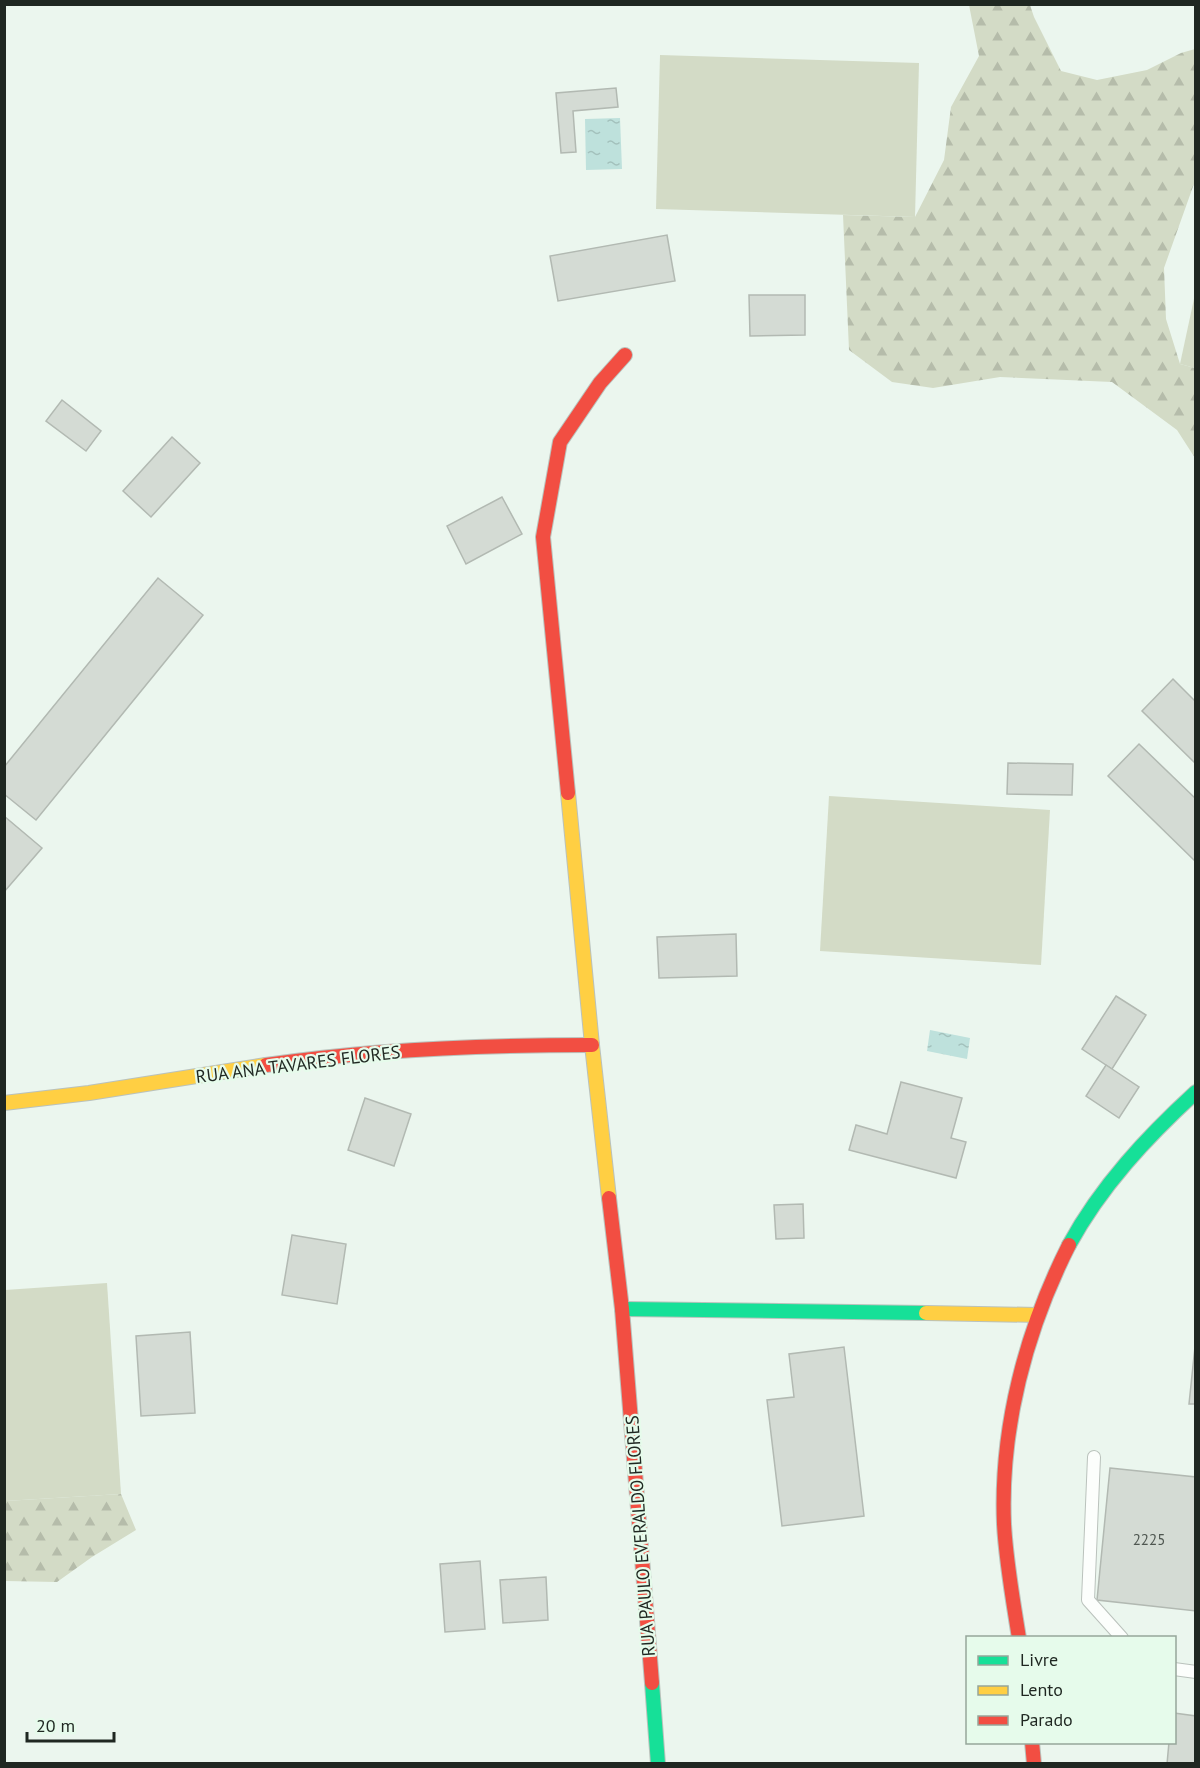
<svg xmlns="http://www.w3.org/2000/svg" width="1200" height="1768" font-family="'PT Sans',sans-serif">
  <defs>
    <pattern id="forest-firs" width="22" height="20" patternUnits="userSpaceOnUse" patternTransform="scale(1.5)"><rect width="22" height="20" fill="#d3dbc6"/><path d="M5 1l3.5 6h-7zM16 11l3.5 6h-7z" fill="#b5bcaa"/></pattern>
    <pattern id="water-ripples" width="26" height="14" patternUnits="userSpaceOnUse" patternTransform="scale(1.5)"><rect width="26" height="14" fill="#bee1dc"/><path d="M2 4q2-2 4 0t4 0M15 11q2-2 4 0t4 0" fill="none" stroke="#a3c1bc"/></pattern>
  </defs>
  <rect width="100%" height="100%" fill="#ebf6ee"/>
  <g fill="url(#forest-firs)">
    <path d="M969 5H1030L1034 17 1061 71 1097 80 1147 70 1181 53 1195 49V181L1164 268 1166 319 1180 364 1195 368V458L1177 430 1112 382 1000 377 933 388 892 382 849 350 843 215 915 217 944 160 951 107 979 56Z"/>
    <path d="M121 1494 136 1530 92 1557 57 1582 5 1581V1501Z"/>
  </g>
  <g fill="#d3dbc6">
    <path d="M660 55 919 63 915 217 656 209Z"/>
    <path d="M1195 294V368L1180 364Z"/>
    <path d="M829 796 1050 810 1041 965 820 951Z"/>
    <path d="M107 1283 121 1494 5 1501V1290Z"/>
  </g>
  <g fill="url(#water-ripples)">
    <path d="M620 118 622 169 586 170 585 119Z"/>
    <path d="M930 1030 970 1038 967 1059 927 1051Z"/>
  </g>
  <g fill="#d4dbd4" stroke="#b2b9b2" stroke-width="1.5">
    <path d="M616 88 618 107 573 111 576 152 561 153 556 93Z"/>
    <path d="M667 235 675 281 558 301 550 256Z"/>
    <path d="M749 295H805V335L750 336Z"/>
    <path d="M62 400 101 431 86 451 46 421Z"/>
    <path d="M172 437 200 463 151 517 123 491Z"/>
    <path d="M502 497 522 534 466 564 447 526Z"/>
    <path d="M158 578 203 615 36 820 4 794V767Z"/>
    <path d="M1173 679 1196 702V764L1142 711Z"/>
    <path d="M1139 744 1196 799V862L1108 776Z"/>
    <path d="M1008 763 1073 764 1072 795 1007 794Z"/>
    <path d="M4 816 42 848 4 892Z"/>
    <path d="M736 934 737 976 659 978 657 937Z"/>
    <path d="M1116 996 1146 1015 1112 1069 1082 1049Z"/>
    <path d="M1106 1065 1139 1087 1119 1118 1086 1096Z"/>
    <path d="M901 1082 962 1098 951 1138 966 1142 956 1178 849 1150 856 1125 887 1134Z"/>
    <path d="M365 1098 411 1114 394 1166 348 1150Z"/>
    <path d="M803 1204 804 1238 776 1239 774 1205Z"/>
    <path d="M292 1235 346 1244 337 1304 282 1295Z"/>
    <path d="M190 1332 195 1413 141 1416 136 1336Z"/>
    <path d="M1196 1337V1404H1189Z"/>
    <path d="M844 1347 864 1516 782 1526 767 1400 794 1397 789 1354Z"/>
    <path d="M1110 1468 1196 1477V1611L1097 1600Z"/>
    <path d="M480 1561 485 1629 445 1632 440 1564Z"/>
    <path d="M546 1577 548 1620 503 1623 500 1580Z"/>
    <path d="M1174 1713 1196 1716V1764H1167L1169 1742H1174Z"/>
  </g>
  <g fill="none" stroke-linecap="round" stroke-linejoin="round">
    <g stroke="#bac2bc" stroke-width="14">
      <g id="lane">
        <path d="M1094 1457 1088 1600 1122 1638"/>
        <path d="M1174 1669 1196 1672"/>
      </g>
    </g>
    <g stroke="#bac2bc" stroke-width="16">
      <g id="fast">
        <path d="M1069 1245C1101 1186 1147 1137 1196 1092"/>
        <path d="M622 1309 926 1313"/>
        <path d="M652 1683 658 1764"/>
      </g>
    </g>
    <g stroke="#bac2bc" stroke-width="16">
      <g id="slow">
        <path d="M568 793 592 1045 609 1198"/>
        <path d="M4 1103 89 1093 266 1065"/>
        <path d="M926 1313 1038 1315"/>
      </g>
    </g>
    <g stroke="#bac2bc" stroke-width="16">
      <g id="jam">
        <path d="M568 793 543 537 560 442 600 383 625 355"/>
        <path d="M266 1065C374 1049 483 1045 592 1045"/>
        <path d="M609 1198 622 1309 652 1683"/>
        <path d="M1019 1638C1013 1600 1006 1562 1004 1524 1000 1428 1026 1330 1069 1245"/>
        <path d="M1032 1742 1034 1764"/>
      </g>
    </g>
    <use href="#lane" stroke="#fcfefc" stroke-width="12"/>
    <use href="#fast" stroke="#16e098" stroke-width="14"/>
    <use href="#slow" stroke="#ffcf43" stroke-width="14"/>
    <use href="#jam" stroke="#f24e42" stroke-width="14"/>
  </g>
  <g text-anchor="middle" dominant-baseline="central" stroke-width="4.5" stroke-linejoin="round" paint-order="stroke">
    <g font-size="15" fill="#4e5650">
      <text x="1149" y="1539">2225</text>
    </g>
    <g font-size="18" fill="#1f2721" stroke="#e6fbeb">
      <text transform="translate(298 1064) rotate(-7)">RUA ANA TAVARES FLORES</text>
      <text transform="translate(640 1536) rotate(-94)">RUA PAULO EVERALDO FLORES</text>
    </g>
  </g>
  <rect width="1200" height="1768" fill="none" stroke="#1f2721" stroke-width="12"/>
  <rect x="966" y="1636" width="210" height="108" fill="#e6fbeb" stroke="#96a69a" stroke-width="1.5"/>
  <rect x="978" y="1656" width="30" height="9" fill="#16e098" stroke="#96a69a" stroke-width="1.5"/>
  <text x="1020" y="1666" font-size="18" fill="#1f2721">Livre</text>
  <rect x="978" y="1686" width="30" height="9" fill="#ffcf43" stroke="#96a69a" stroke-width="1.5"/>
  <text x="1020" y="1696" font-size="18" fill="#1f2721">Lento</text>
  <rect x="978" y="1716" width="30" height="9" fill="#f24e42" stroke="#96a69a" stroke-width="1.5"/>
  <text x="1020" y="1726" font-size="18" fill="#1f2721">Parado</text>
  <path d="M27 1732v9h87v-9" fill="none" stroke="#1f2721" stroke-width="3"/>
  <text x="36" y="1732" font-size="18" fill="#1f2721" stroke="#e6fbeb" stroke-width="4.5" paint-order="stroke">20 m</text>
</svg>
